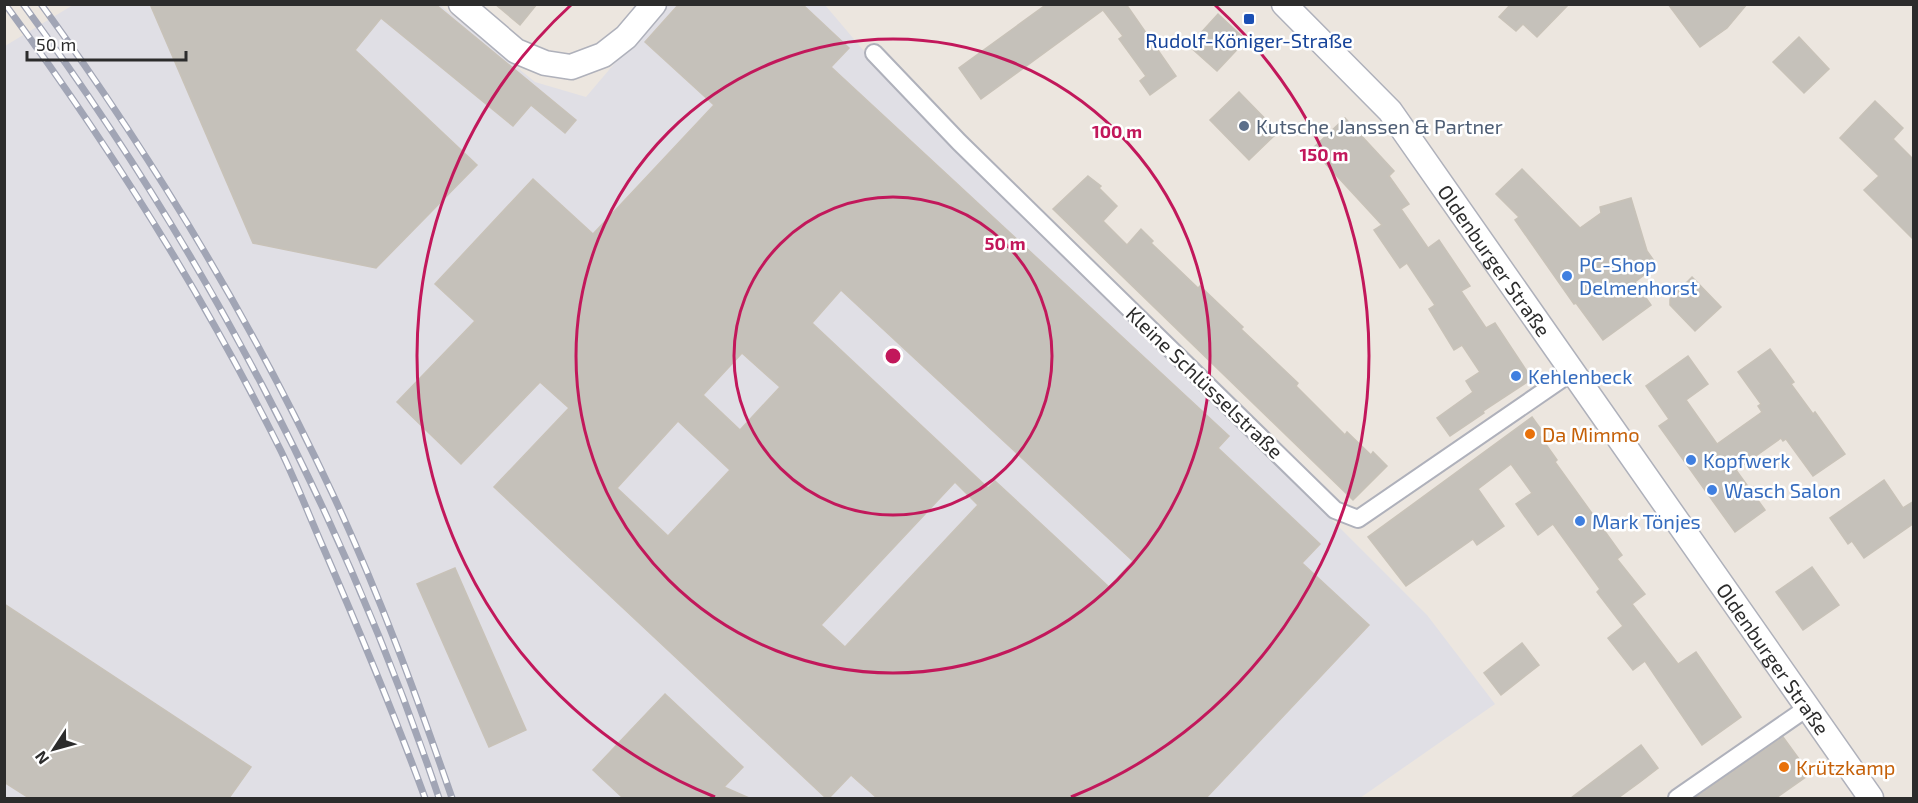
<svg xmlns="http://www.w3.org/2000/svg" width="1918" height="803" font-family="'Exo 2',sans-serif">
  <rect width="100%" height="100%" fill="#ece6df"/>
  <path fill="#e0dfe5" d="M73 5H440L535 82 586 97 664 5H825L870 58 1427 615 1495 704 1360 798H5V46Z"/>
  <g fill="#c5c1ba" stroke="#c8c2b8" stroke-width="1.5" fill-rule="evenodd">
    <path d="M150 4H435L576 120 565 133 531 105 513 126 381 18 355 50 477 165 376 268 253 243Z"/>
    <path d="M495 4H537L520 25Z"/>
    <path d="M679 4H802L849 48 831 67 1229 436 1218 448 1320 544 1302 563 1369 625 1206 798H877L851 775 829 798H826L494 487 569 408 540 382 461 464 397 402 475 321 435 284 533 179 593 234 714 105 645 42ZM841 290 1133 561 1109 587 995 481 988 488 812 323ZM742 353 780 387 740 430 703 395ZM678 421 730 470 668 536 617 488ZM955 482 978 505 845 647 821 625Z"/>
    <path d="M1047 4H1126L1176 76 1150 95 1140 81 1146 76 1119 39 1123 36 1103 10 981 99 959 68Z"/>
    <path d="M1511 4H1569L1537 37 1523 24 1516 31 1499 17Z"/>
    <path d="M1668 4H1747L1727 28 1700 47Z"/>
    <path d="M1218 14 1246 40 1217 71 1189 46Z"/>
    <path d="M1799 37 1829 69 1804 93 1773 62Z"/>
    <path d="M1239 92 1278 132 1249 160 1210 120Z"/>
    <path d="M1875 101 1903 128 1893 139 1914 160V240L1864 190 1879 176 1840 138Z"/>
    <path d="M1345 118 1394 171 1389 176 1409 204 1401 209 1428 248 1439 240 1470 286 1461 291 1486 328 1495 323 1532 379 1483 411 1484 413 1450 436 1437 418 1473 392 1466 381 1480 372 1462 345 1454 350 1429 309 1435 305 1407 263 1400 268 1374 230 1382 225 1312 149Z"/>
    <path d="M1522 169 1580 228 1601 213 1600 207 1631 198 1647 251 1657 265 1635 282 1651 305 1603 340 1576 303 1574 304 1515 220 1519 217 1496 194Z"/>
    <path d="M1088 176 1101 186 1099 188 1117 206 1103 221 1127 245 1141 229 1153 241 1151 243 1198 288 1200 286 1243 327 1241 329 1298 383 1296 386 1345 435 1347 432 1371 455 1373 452 1387 466 1353 500 1053 209Z"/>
    <path d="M1692 277 1721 307 1695 331 1670 305V299Z"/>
    <path d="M1770 349 1794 382 1791 384 1813 414 1815 412 1845 454 1813 476 1786 439 1783 441 1781 438 1736 470 1765 510 1735 532 1659 426 1669 419 1646 386 1688 356 1708 384 1686 400 1717 444 1762 412 1758 406 1761 404 1738 372Z"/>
    <path d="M1532 417 1540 428V436L1557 460 1555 462 1622 555 1617 559 1645 594 1632 604 1678 664 1696 652 1741 717 1702 745 1645 661 1633 670 1608 638 1623 626 1597 592 1600 589 1553 524 1538 535 1516 504 1532 493 1511 464 1478 489 1504 526 1477 545 1473 539 1406 586 1368 537Z"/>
    <path d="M1884 480 1903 508 1914 501V523L1864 558 1852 541 1848 544 1830 518Z"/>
    <path d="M1812 567 1839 605 1803 630 1776 592Z"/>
    <path d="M455 568 526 730 489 747 417 584Z"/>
    <path d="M4 604 251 767 229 798H29L4 782Z"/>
    <path d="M1522 643 1539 665 1501 695 1484 673Z"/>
    <path d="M665 694 743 767 724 787 749 798H623L593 770Z"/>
    <path d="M1783 737 1810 774 1776 798H1695Z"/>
    <path d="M1641 745 1658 768 1640 782 1618 798H1571Z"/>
  </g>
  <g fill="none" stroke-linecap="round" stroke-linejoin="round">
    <g stroke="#afb1bb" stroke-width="20">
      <g id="street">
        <path d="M874 53 959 142 1335 510 1358 519 1572 372"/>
        <path d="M1677 798 1807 708"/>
      </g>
    </g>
    <g stroke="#afb1bb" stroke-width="27">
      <g id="secondary">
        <path d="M461 4 516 51 545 63 571 67 603 55 626 37 654 4"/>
        <path id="s1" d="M1284 4 1390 111 1871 798"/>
      </g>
    </g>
    <use href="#street" stroke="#fff" stroke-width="16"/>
    <use href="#secondary" stroke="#fff" stroke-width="24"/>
    <g stroke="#a1a5b5" stroke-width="7">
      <g id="rail">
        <path d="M5 4C109 145 203 294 281 451 296 482 309 515 323 547 359 630 394 713 425 798"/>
        <path d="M23 4C201 245 344 515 439 798"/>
        <path d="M41 4C154 159 254 325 335 499 380 596 417 697 452 798"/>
      </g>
    </g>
    <use href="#rail" stroke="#fff" stroke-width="4.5" stroke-dasharray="14" stroke-linecap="butt"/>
  </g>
  <g fill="none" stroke="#c2185b" stroke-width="3">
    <circle cx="893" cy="356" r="159"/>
    <circle cx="893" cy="356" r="317"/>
    <path d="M715 797A476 476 0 0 1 571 5M1215 5A476 476 0 0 1 1071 797"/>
  </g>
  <rect fill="#1a4fb4" stroke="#fff" stroke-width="2" x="1243" y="13" width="12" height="12" rx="3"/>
  <circle fill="#5c6f8a" stroke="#fff" stroke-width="2" cx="1244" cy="126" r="6"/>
  <g fill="#3f7fe0" stroke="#fff" stroke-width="2">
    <circle cx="1567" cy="276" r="6"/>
    <circle cx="1516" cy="376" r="6"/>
    <circle cx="1691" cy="460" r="6"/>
    <circle cx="1712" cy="490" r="6"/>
    <circle cx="1580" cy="521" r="6"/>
  </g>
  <g fill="#e8710a" stroke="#fff" stroke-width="2">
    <circle cx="1530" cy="434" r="6"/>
    <circle cx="1784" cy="767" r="6"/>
  </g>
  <g text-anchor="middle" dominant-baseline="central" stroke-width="5" stroke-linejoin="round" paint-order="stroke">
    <g font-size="20" fill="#164399" stroke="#fff">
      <text x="1249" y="40">Rudolf-Königer-Straße</text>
    </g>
    <g font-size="20" fill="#4e5e75" stroke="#fff" text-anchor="start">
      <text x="1256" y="126">Kutsche, Janssen &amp; Partner</text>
    </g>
    <g font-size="20" fill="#2c2c2c" stroke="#fff">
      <text stroke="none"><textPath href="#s1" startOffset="333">Oldenburger Straße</textPath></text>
      <text transform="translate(1205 382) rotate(44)">Kleine Schlüsselstraße</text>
      <text stroke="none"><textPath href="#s1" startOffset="819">Oldenburger Straße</textPath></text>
    </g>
    <g font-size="20" fill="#366cbe" stroke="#fff" text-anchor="start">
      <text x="1579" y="264">PC-Shop<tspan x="1579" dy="23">Delmenhorst</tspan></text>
      <text x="1528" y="376">Kehlenbeck</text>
      <text x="1703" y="460">Kopfwerk</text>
      <text x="1724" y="490">Wasch Salon</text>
      <text x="1592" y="521">Mark Tönjes</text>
    </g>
    <g font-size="20" fill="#c56008" stroke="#fff" text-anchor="start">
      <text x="1542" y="434">Da Mimmo</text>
      <text x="1796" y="767">Krützkamp</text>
    </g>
  </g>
  <circle cx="893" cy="356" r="9" fill="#c2185b" stroke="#fff" stroke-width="3"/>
  <g font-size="18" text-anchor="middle" font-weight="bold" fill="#c2185b" stroke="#fff" stroke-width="5" stroke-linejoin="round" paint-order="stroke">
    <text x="1117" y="138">100 m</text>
    <text x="1324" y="161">150 m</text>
    <text x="1005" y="250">50 m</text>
  </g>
  <rect width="1918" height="803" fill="none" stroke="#2c2c2c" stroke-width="12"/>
  <g transform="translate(54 749) rotate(234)" stroke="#ffffff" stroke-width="4.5" paint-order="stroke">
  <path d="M0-4.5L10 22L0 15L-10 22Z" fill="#2c2c2c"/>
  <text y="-9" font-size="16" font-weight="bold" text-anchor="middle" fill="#2c2c2c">N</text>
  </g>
  <path d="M27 51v9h159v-9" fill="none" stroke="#2c2c2c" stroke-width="3"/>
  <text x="36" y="51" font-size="18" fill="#2c2c2c" stroke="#ffffff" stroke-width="4.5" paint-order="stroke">50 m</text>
</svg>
